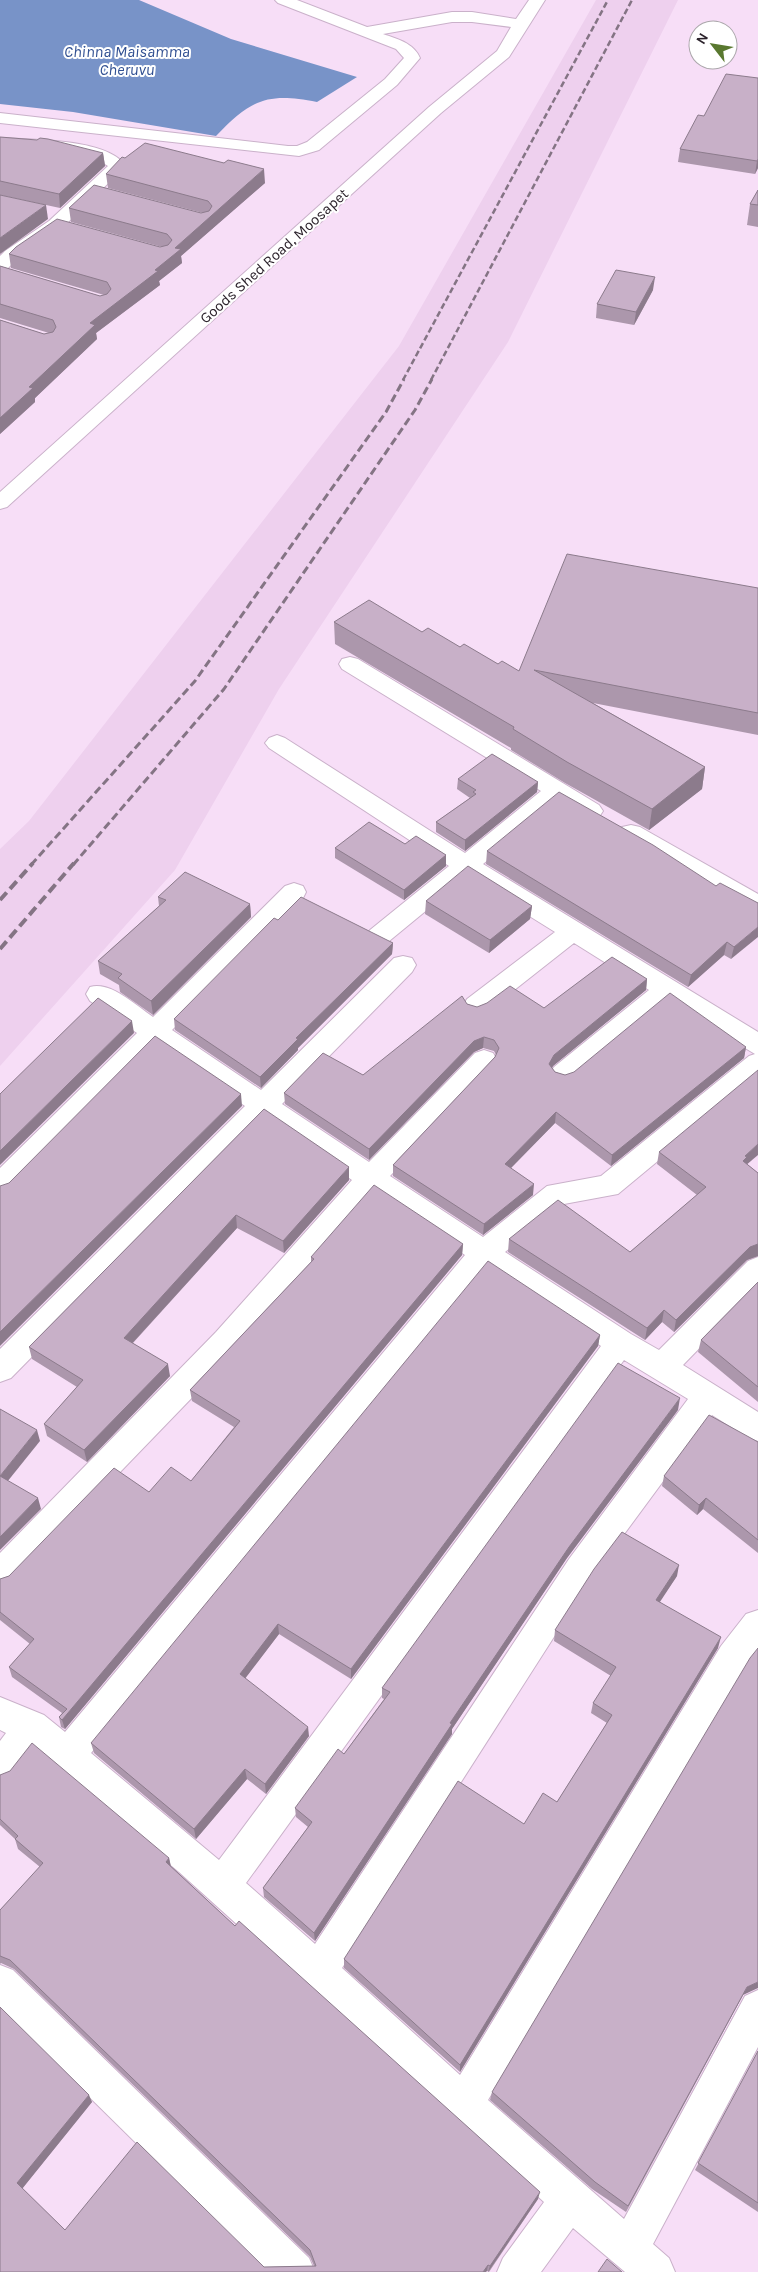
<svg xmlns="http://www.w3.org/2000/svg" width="758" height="2272" font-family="Karla,sans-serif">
  <rect width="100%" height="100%" fill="#f7def7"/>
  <path fill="#eed0ee" d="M596 0H678L508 342 279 689 175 870 0 1066V849L29 821 399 346Z"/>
  <path fill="#7893c8" d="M0 0H139L231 39 357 77 317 102C266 92 251 100 216 136L73 112 0 104Z"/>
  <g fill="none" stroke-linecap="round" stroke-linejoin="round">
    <g stroke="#cab1ca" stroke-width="2">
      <g id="minor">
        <path d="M275 0H297L367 27 452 12H472L516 19 529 0H545L509 57 441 113 7 507 0 509V492L429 107 497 51 511 27 472 22H452L383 34C397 39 414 43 420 58L397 85 319 150 299 156 0 123V113L288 146H297L307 142 385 79 404 58 396 49 278 3Z"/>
        <path d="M0 138C32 140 107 138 126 166L61 229 17 259 6 270 0 271V256L5 251 49 221 108 166C82 147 32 150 0 148Z"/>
        <path d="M350 657 358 659 599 805 603 811 599 817C583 821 571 810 558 802L483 864 758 1032V1078L618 1194 564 1204 505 1252 631 1334 659 1350 748 1261 758 1257V1288L683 1365 758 1412V1441L747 1437 712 1415 591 1579 342 1968 460 2075 721 1646 746 1614 758 1610V1651L745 1668 488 2100 624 2219 745 1996 758 1990V2047L653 2244 669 2258 675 2272H625L573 2228 541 2272H497L503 2258 544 2202 179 1872 35 1751 12 1780 0 1785V1741L6 1733 0 1730V1697L44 1715 65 1732 465 1255 374 1194 238 1350 11 1585 0 1590V1553L216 1332 352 1180 265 1120 11 1378 0 1382V1349L245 1106 156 1046 10 1194 0 1197V1168L137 1033 90 1001 86 994 90 987C111 981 135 1005 153 1017L285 886 294 883 303 886 306 892 303 898 172 1030 261 1090 394 958 403 956 412 958 416 965 412 972 282 1104 369 1162 475 1053 484 1050 493 1053 497 1060 493 1067 390 1176 483 1237 547 1186 601 1176 749 1056 755 1054 668 1002 572 1081 563 1084 554 1081 550 1074 554 1067 649 990 574 943 485 1013 476 1016 467 1013 463 1006 467 999 555 932 467 877 388 942 379 945 370 942 366 936 370 930 449 866 269 748 265 743 269 738 277 735 285 738 465 853 541 791 342 669 339 664 342 659ZM487 1270 601 1346 219 1860 91 1753ZM624 1360 688 1399 569 1559 315 1944 246 1883Z"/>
        <path d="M631 825 640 827 758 894V914L749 911 622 839 619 833 622 827Z"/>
        <path d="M0 1965 13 1970 309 2258 315 2272H267L0 2009Z"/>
      </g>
    </g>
    <use href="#minor" fill="#fff" fill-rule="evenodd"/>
    <g stroke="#847484" stroke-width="2.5" stroke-dasharray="6 3" stroke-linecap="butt">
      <path d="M403 380 608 0"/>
      <path d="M431 380 632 0"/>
    </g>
    <g stroke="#847484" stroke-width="3" stroke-dasharray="8 4" stroke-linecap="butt">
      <path d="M31 865 195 681 386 412 404 379"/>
      <path d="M73 865 224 689 415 410 432 379"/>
    </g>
    <g stroke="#847484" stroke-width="4" stroke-dasharray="10 5" stroke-linecap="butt">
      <path d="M0 900 33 863"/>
      <path d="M0 949 74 863"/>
    </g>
  </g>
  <g fill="#ac97ac">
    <path d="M758 78V168L755 174 678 162 680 149 704 116Z"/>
    <path d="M0 137 103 153 105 166 60 208 0 195Z"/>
    <path d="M106 174 265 183 181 256 182 263 159 281 160 285 96 333 97 339 35 398V402L0 434V320L44 334 49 333 0 318V266L100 296 104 295 11 268 9 254 162 247 71 222 69 208 203 213 108 188Z"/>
    <path d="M758 190V227L747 225 750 204Z"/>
    <path d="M653 290 634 325 596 318 597 304Z"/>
    <path d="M758 588V735L593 703 705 767 702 789 649 830 565 783 511 750V748L335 644 334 622 422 632 460 647 498 664 519 671Z"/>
    <path d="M458 779 538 782 537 792 465 851 436 832V822L470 798 457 789Z"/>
    <path d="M335 848 446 855V866L404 900 335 858Z"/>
    <path d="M487 851 716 886 758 903 731 959 724 955 688 987 486 864Z"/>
    <path d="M158 897 250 904 251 917 153 1015 120 992 119 985 100 974 98 961 159 906Z"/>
    <path d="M426 901 532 906 530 919 489 953 425 914Z"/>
    <path d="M278 920 393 943 392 954 298 1048V1050L261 1088 175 1030 174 1019Z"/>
    <path d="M647 979 646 990 553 1066 552 1068 555 1072 565 1075 746 1047 744 1058 611 1166 555 1123 511 1168 533 1195 483 1235 393 1176V1165L495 1057 496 1055 494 1051 483 1048 474 1052 369 1160 285 1104 284 1093 363 1075 467 1004 477 1007 544 1008Z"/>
    <path d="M264 1109 349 1180 284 1253 237 1228 133 1343 170 1376 87 1462 47 1436 44 1424 77 1387 32 1359 29 1347Z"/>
    <path d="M659 1152 747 1164 758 1173V1256L747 1260 674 1332 662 1322 645 1340 508 1252 509 1239 630 1252 697 1195 657 1164Z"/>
    <path d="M463 1244 462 1255 65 1729 61 1727 59 1717 62 1713 12 1677 9 1667 30 1644 0 1620V1579L9 1576 149 1492 191 1481 234 1427 192 1401 190 1390 311 1262V1257Z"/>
    <path d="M758 1282V1402L698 1352 701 1340Z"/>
    <path d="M600 1335 598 1346 351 1679 279 1634 245 1678 309 1736 266 1794 247 1779 196 1839 94 1753 91 1743Z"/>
    <path d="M678 1410 567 1558 452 1729V1734L315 1941 264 1897 263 1888 308 1827 296 1817 295 1808 344 1754 384 1699 382 1698V1688Z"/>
    <path d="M758 1442V1553L703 1509 697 1515 662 1486 664 1476Z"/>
    <path d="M677 1576 659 1602 718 1648 460 2072 344 1968V1959L524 1824 557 1802 607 1723 591 1713 593 1703 611 1676 554 1641 555 1630Z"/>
    <path d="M0 1775 169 1858 171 1866 235 1926 538 2199 489 2272 487 2271 0 2272V2007L92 2102 22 2189 65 2230 264 2267 314 2266 310 2257 14 1969 1 1963 0 1964V1910L40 1867 18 1849 15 1839 0 1825Z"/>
    <path d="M743 1995 626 2212 592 2189 490 2100 492 2092Z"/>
    <path d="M758 2051V2212L695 2170Z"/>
  </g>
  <g fill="#8c7b8c">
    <path d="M103 153 105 166 60 208 59 194Z"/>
    <path d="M758 159V168L755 174 757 161Z"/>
    <path d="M264 169 265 183 181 256 182 263 159 281 160 285 96 333 97 339 35 398V402L0 434V418L90 323 155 270 175 248Z"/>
    <path d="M46 205 48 219 0 254V238Z"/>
    <path d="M655 277 653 290 634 325 636 312Z"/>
    <path d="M705 767 702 789 649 830 652 809Z"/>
    <path d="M538 782 537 792 465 851V840Z"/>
    <path d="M446 855V866L404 900V890Z"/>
    <path d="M250 904 251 917 153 1015 151 1001Z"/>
    <path d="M532 906 530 919 489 953 490 940Z"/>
    <path d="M758 927V937L731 959 734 947Z"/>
    <path d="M727 942 724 955 688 987 691 975Z"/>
    <path d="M393 943 392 954 298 1048V1050L261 1088 260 1077 296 1038Z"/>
    <path d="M647 979 646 990 553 1066 548 1075 549 1064 554 1055Z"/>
    <path d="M132 1021 134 1033 0 1165V1151Z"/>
    <path d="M484 1037 483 1048 474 1052 369 1160V1149L474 1041Z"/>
    <path d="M746 1047 744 1058 611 1166 612 1155Z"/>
    <path d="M241 1094 242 1106 0 1346V1332Z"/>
    <path d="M556 1112 555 1123 504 1175 505 1164Z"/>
    <path d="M758 1144V1155L745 1166 743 1161 745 1156Z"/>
    <path d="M349 1167V1180L284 1253 283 1241Z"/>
    <path d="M534 1184 533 1195 483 1235 484 1224Z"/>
    <path d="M236 1215 237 1228 126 1350 124 1338Z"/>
    <path d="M463 1244 462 1255 65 1729 62 1720Z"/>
    <path d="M758 1244V1256L747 1260 674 1332 676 1320 750 1247Z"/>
    <path d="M664 1310 662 1322 645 1340 647 1328Z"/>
    <path d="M600 1335 598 1346 351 1679V1669Z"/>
    <path d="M168 1364 170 1376 87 1462 84 1450Z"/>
    <path d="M680 1398 678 1410 567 1558 452 1729V1734L315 1941 314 1933 450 1723 569 1547Z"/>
    <path d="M37 1430 40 1441 3 1487 0 1476Z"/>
    <path d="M38 1498 41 1509 0 1550V1537Z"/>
    <path d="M706 1498 703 1509 697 1515 699 1505Z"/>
    <path d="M679 1565 677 1576 654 1611 656 1600Z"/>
    <path d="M278 1624 279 1634 241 1684 240 1674Z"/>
    <path d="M721 1637 718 1648 460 2072V2065Z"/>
    <path d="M308 1727 309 1736 266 1794 265 1784Z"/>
    <path d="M245 1769 247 1779 196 1839 194 1829Z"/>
    <path d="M169 1858 171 1868 166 1862Z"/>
    <path d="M758 1982V1988L743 1995 626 2212 747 1987Z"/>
    <path d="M89 2095 92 2102 21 2190 17 2183Z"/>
    <path d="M540 2192 538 2199 488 2272 490 2266Z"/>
    <path d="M488 2265 487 2271 486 2272H483Z"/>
  </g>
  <g fill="#c8b0c8" stroke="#8c7b8c">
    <path d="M726 74 758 78V159L757 161 680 149 698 115 704 116Z"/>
    <path d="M0 137 37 140 40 138 48 139 103 153 59 194 0 181Z"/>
    <path d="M145 143 224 163 228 160 264 169 175 248 181 249 155 270 158 271 90 323 95 325 29 387 33 388 0 418V320L44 334 53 332 56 327 53 320 0 304V266L100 296 107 294 111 289 107 282 9 254 16 247 57 219 160 247 168 245 172 240 167 234 69 208 94 185 201 213 209 211 212 206 208 201 106 174 122 157 125 158Z"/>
    <path d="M758 190V205L750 204Z"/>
    <path d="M0 195 46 205 0 238Z"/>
    <path d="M616 270 655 277 636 312 597 304Z"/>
    <path d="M567 554 758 588V713L534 670 705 767 652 809 567 762 513 729 514 727 334 622 369 600 422 632 428 628 460 647 464 644 498 664 502 661 519 671Z"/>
    <path d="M492 754 538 782 465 840 436 822 476 794 473 792 476 790 458 779Z"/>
    <path d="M559 792 653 845 716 886 720 883 758 903V927L734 947 727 942 691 975 487 851Z"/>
    <path d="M369 822 405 844 416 836 446 855 404 890 335 848Z"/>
    <path d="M468 866 532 906 490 940 426 901Z"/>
    <path d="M185 872 250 904 151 1001 118 978 122 974 98 961 166 900 158 897Z"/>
    <path d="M301 897 393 943 296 1038 298 1039 260 1077 174 1019 274 918 278 920Z"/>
    <path d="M612 957 647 979 554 1055 549 1064 555 1072 565 1075 574 1072 670 993 746 1047 612 1155 556 1112 505 1164 534 1184 484 1224 393 1165 495 1057 499 1048 494 1040 484 1037 474 1041 369 1149 284 1093 323 1053 363 1075 462 996 467 1004 477 1007 487 1003 510 986 544 1008Z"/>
    <path d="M98 998 132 1021 0 1151V1094Z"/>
    <path d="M155 1036 241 1094 0 1332V1186L9 1183Z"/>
    <path d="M758 1070V1144L745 1156 747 1157 743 1161 758 1173V1244L750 1247 676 1320 664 1310 647 1328 509 1239 558 1200 630 1252 706 1187 659 1152Z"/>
    <path d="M264 1109 349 1167 283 1241 236 1215 124 1338 168 1364 84 1450 44 1424 83 1380 29 1347Z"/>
    <path d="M374 1185 463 1244 62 1720 59 1717 67 1709 9 1667 34 1639 0 1612V1579L9 1576 114 1468 149 1492 171 1467 191 1481 240 1421 190 1390 314 1259 311 1257Z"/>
    <path d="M488 1261 600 1335 351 1669 278 1624 240 1674 308 1727 265 1784 245 1769 194 1829 91 1743Z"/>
    <path d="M758 1282V1387L701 1340Z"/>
    <path d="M618 1363 680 1398 569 1547 450 1723 452 1724 314 1933 263 1888 312 1822 295 1808 338 1749 344 1754 390 1692 382 1688Z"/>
    <path d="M0 1409 37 1430 0 1476 38 1498 0 1537Z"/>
    <path d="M709 1415 758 1442V1540L706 1498 699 1505 664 1476Z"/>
    <path d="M622 1532 679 1565 656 1600 721 1637 460 2065 344 1959 458 1781 524 1824 543 1793 557 1802 612 1715 593 1703 616 1667 555 1630 594 1569Z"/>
    <path d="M758 1648V1982L747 1987 628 2206 595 2182 492 2092 750 1658Z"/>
    <path d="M32 1743 169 1858 166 1862 235 1926 239 1921 540 2192 490 2266 488 2265 483 2272H0V2007L89 2095 17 2183 65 2230 137 2142 264 2267 316 2266 310 2250 10 1960 0 1956V1910L43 1863 15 1839 18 1836 0 1819V1775L10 1771Z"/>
    <path d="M758 2051V2203L698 2163Z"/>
    <path d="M607 2259 622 2272H598Z"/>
  </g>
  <g text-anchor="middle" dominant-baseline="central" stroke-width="4" stroke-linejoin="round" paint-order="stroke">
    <g font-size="15" fill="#2c232c" stroke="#fff">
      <text transform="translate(274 256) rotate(-42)">Goods Shed Road, Moosapet</text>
    </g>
    <g font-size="16" font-style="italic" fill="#315092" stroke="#fff">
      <text x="127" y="51">Chinna Maisamma<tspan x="127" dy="18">Cheruvu</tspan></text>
    </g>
  </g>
  <g transform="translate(713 45) rotate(301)"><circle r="24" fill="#ffffff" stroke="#aba7ab"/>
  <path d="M0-4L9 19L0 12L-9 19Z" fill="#59782f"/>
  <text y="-8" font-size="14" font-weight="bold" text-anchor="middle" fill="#2c232c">N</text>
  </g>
</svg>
